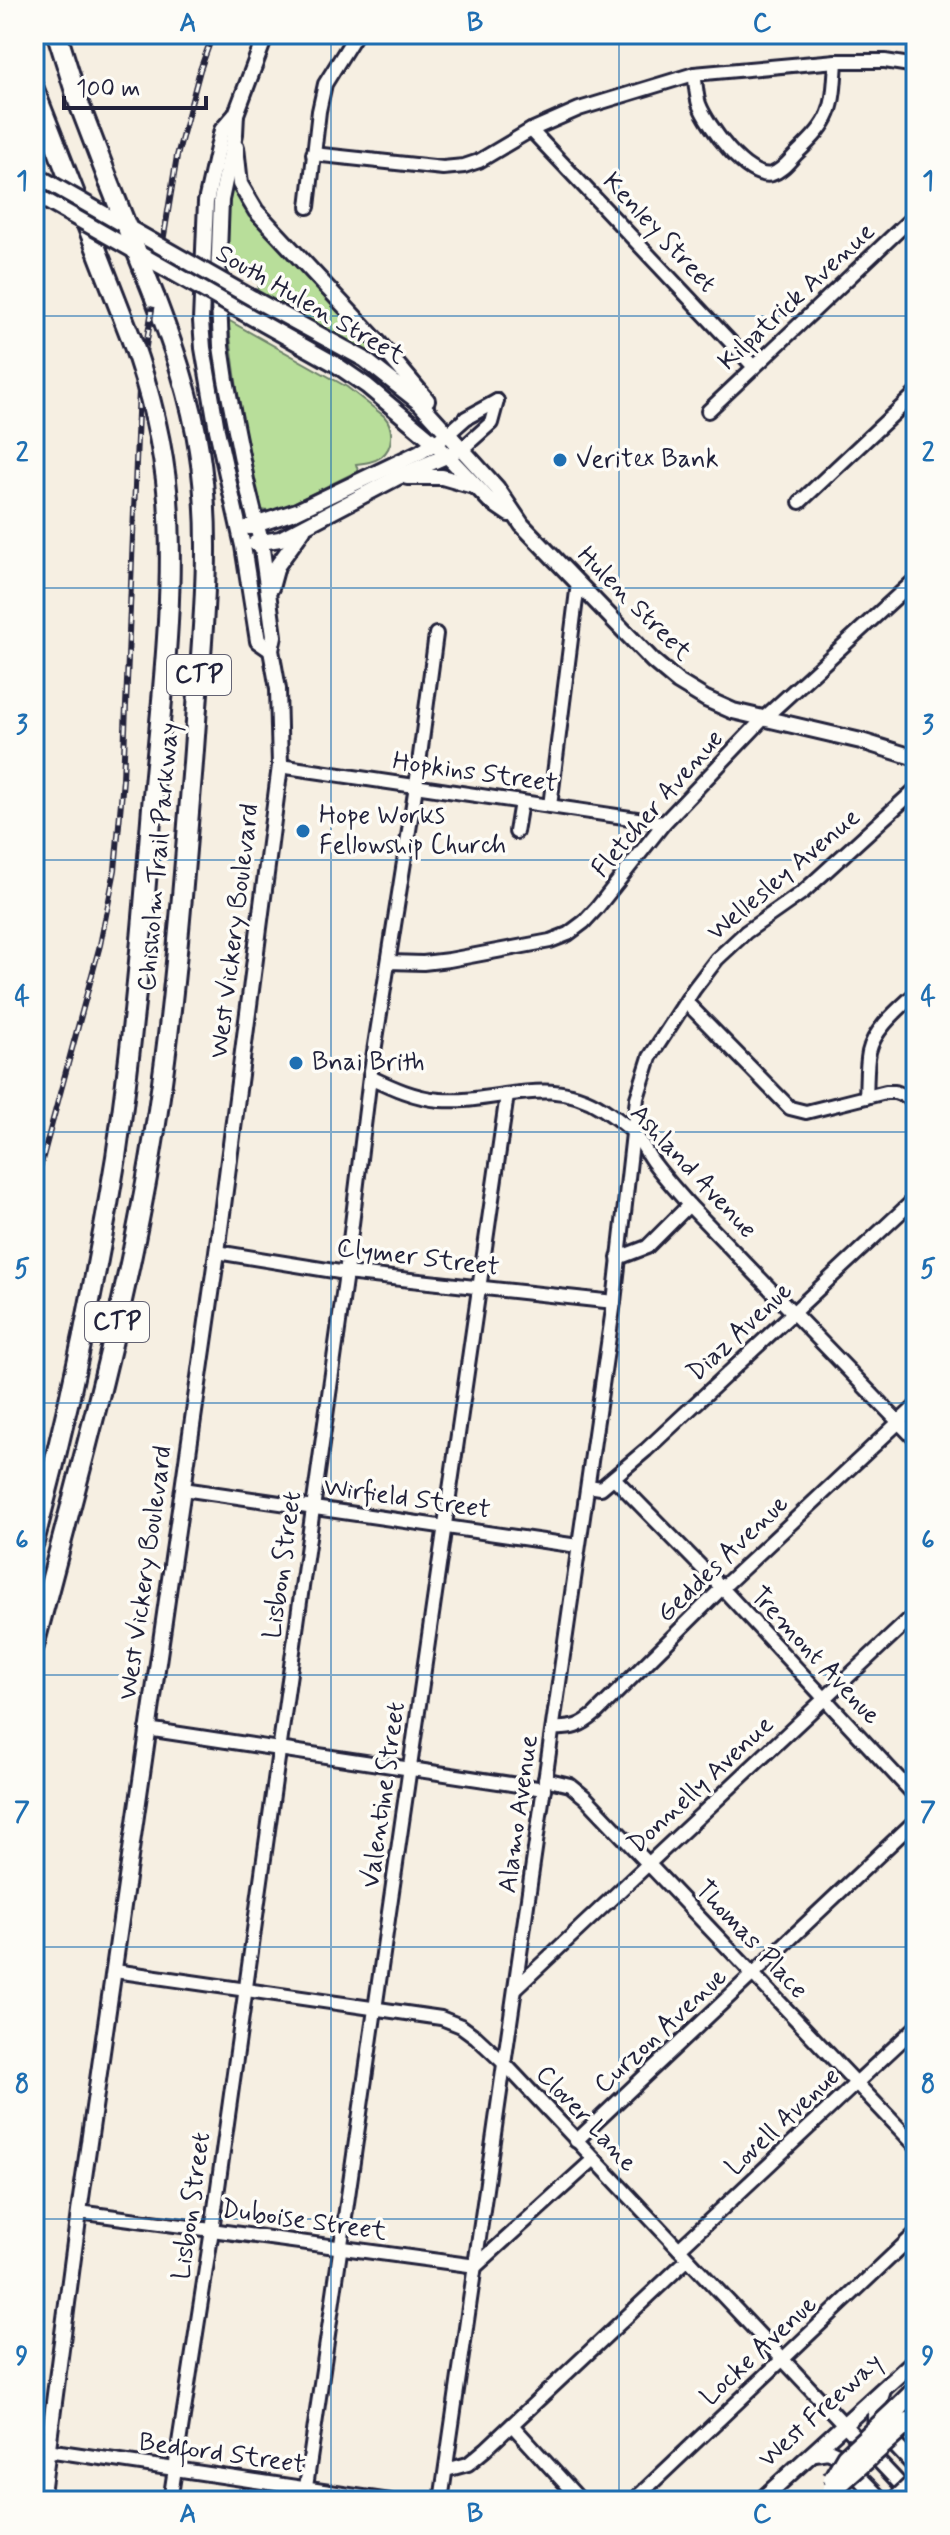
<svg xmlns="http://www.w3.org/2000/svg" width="950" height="2535" font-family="Mynerve,sans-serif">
  <rect width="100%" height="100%" fill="#f6efe2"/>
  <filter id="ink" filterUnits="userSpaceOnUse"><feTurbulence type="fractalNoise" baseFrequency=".0125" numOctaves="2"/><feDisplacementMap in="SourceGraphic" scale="16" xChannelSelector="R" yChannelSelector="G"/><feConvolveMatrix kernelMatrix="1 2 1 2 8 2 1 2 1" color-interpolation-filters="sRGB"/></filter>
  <g filter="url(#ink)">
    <g fill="#b8de9a" stroke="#6d806a" stroke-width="2">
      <path d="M231 177 241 204 251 216 371 339 395 368 391 371 340 337 257 290 261 280 242 269H229L228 274 225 272 226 211Z"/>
      <path d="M228 320 347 387 384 416C394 427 394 447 381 457 374 462 365 463 356 464L358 471 275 512 262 510 257 505 246 458Z"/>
    </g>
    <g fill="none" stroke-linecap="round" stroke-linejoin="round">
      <g stroke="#22223b" stroke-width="18">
        <g id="minor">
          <path d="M694 74C696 83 696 95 699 104 707 125 747 181 772 174 782 171 789 161 796 154 833 119 833 111 836 61"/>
          <path d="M531 130 754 367"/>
          <path d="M313 154 443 168 464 166 479 161 531 130 579 109 694 74 836 61H885L916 66"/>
          <path d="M308 207 319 111 325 84 356 34"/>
          <path d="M708 411 916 214"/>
          <path d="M448 434 466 418 497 401"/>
          <path d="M462 449 491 423 497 401"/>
          <path d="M800 502 916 393"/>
          <path d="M280 766 664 823"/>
          <path d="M550 806 578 583"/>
          <path d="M516 832 521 802"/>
          <path d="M389 962 423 963 449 960 550 941 568 934 584 922 597 908 664 823 763 719 916 579"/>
          <path d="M686 1002 790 1108 806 1112 886 1092H895L916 1100"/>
          <path d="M370 1077C393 1088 415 1098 440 1100 500 1104 548 1073 603 1109 613 1116 624 1123 633 1132 641 1140 646 1153 653 1162 664 1177 677 1191 689 1205L916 1440"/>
          <path d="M866 1097C867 1083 866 1067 869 1052 874 1029 899 1009 916 993"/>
          <path d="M217 1252 346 1273 614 1302"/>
          <path d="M618 1258 647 1247 689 1205"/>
          <path d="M614 1478 722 1588 916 1797"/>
          <path d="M588 1486 601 1488 646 1450 916 1198"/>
          <path d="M183 1489 578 1546"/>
          <path d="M553 1728C572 1729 581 1726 595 1714L722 1588 916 1406"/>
          <path d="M147 1729 544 1789"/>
          <path d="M545 1779 570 1785 586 1798 916 2146"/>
          <path d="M115 1971 441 2018 461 2026 476 2037 505 2064 916 2501"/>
          <path d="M516 1988 916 1613"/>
          <path d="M576 2141 916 1820"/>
          <path d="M79 2212 476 2266 594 2159"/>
          <path d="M679 2249 916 2027"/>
          <path d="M512 2425 581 2501"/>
          <path d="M47 2450 390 2501"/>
          <path d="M446 2470 468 2464 486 2449 688 2259"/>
          <path d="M170 2501 212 2230 346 1273 370 1077 416 786 436 634"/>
          <path d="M304 2501 507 1095"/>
          <path d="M441 2501 614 1302 637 1098 650 1057 694 989 717 959 746 932 803 892 916 789"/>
          <path d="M633 2501 916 2233"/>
        </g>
      </g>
      <g stroke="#22223b" stroke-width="20">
        <g id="major">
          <path d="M236 114 222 130 206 202 201 321 203 348 217 430 243 546 258 641 271 650"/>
          <path d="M236 147 240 184 256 211 378 342 427 400"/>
          <path d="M252 298 364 359 421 404 497 488 522 525 653 661 678 682 706 699 733 711 861 741 916 758"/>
          <path d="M244 313 335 364 367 386 435 443 490 501 509 514"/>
          <path d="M407 477H442L473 486"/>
          <path d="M249 527 297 511 420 452 441 439"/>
          <path d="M255 543 280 539 398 477 453 453"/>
          <path d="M271 588 277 566 303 530"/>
          <path d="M883 2390 875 2416 876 2425 916 2467"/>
          <path d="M815 2453 828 2451 837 2455 882 2501"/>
          <path d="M41 2501 79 2212 217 1252 280 766 278 689 271 650 274 636 261 542 247 485 226 380 221 346 218 280 221 200 235 134 236 114 266 34"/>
          <path d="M760 2501 916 2359"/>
        </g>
      </g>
      <g stroke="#22223b" stroke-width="24">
        <g id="highway">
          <path d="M57 34 78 101 109 182"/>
          <path d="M34 89 131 338"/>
          <path d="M34 1542C68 1415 95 1287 116 1157 133 1041 143 924 152 807 161 705 175 601 168 499"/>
          <path d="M34 1646C72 1500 114 1353 142 1204 169 1066 180 927 191 787 195 743 197 700 201 656 206 587 210 519 199 450 191 397 174 348 155 298"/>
          <path d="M896 2410 916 2390"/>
        </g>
      </g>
      <use href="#minor" stroke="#fdfcf7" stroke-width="12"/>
      <use href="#major" stroke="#fdfcf7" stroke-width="14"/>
      <use href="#highway" stroke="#fdfcf7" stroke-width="18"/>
      <g stroke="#22223b" stroke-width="6">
        <path id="rail" d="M34 1190 100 945 115 870 123 779 139 389 177 156 200 70 213 34"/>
      </g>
      <use href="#rail" stroke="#fdfcf7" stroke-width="3" stroke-dasharray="9" stroke-linecap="butt"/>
      <g stroke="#22223b" stroke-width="20" stroke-linecap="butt">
        <g id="major-bridge">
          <path d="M34 174 252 298"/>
          <path d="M34 194 244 313"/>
        </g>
      </g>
      <g stroke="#22223b" stroke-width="24" stroke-linecap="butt">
        <g id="highway-bridge">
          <path d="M109 182 155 298"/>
          <path d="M131 338C150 390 163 443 168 499"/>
          <path d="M833 2479 846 2457 896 2410"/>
          <path d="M831 2491 908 2422"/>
          <path d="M896 2501 916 2482"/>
        </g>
      </g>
      <use href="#major-bridge" stroke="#fdfcf7" stroke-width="14"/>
      <use href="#highway-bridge" stroke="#fdfcf7" stroke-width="18"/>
    </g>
  </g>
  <path fill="none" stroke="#1f6fb2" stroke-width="2" stroke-opacity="0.55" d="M331 34V2501M619 34V2501M34 316H916M34 588H916M34 860H916M34 1132H916M34 1403H916M34 1675H916M34 1947H916M34 2219H916"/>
  <g fill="#1f6fb2" stroke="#fdfcf7" stroke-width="3">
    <circle cx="560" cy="460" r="8"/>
    <circle cx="303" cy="831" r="8"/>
    <circle cx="296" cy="1063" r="8"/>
  </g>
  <g text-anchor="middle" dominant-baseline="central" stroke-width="7" stroke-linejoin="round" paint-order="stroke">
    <g fill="#fdfcf7" stroke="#646373" stroke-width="2">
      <rect x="167" y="655" width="64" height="40" rx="6"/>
      <rect x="85" y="1302" width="64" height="40" rx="6"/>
    </g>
    <g font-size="24" font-weight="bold" fill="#22223b">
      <text x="199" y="675">CTP</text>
      <text x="117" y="1322">CTP</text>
    </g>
    <g font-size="26" fill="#22223b" stroke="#fdfcf7">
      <text transform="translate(659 233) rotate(47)">Kenley Street</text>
      <text transform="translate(797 297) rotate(-43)">Kilpatrick Avenue</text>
      <text transform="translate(310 305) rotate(30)">South Hulen Street</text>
      <text transform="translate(634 604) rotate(45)">Hulen Street</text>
      <text transform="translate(475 773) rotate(8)">Hopkins Street</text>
      <text transform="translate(658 804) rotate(-49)">Fletcher Avenue</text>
      <text transform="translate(159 857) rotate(-85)">Chisholm Trail Parkway</text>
      <text transform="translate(784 875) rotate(-40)">Wellesley Avenue</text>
      <text transform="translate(235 931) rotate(-83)">West Vickery Boulevard</text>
      <text transform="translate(693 1172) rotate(47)">Ashland Avenue</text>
      <text transform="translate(418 1258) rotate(7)">Clymer Street</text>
      <text transform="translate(740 1332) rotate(-43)">Diaz Avenue</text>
      <text transform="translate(407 1499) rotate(8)">Wirfield Street</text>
      <text transform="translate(723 1559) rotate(-44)">Geddes Avenue</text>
      <text transform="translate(283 1565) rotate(-82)">Lisbon Street</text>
      <text transform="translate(146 1573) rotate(-82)">West Vickery Boulevard</text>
      <text transform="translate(815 1656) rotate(47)">Tremont Avenue</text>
      <text transform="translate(701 1785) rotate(-43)">Donnelly Avenue</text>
      <text transform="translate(384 1795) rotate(-82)">Valentine Street</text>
      <text transform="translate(519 1814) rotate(-82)">Alamo Avenue</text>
      <text transform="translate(751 1940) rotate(47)">Thomas Place</text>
      <text transform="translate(661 2031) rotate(-43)">Curzon Avenue</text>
      <text transform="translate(586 2119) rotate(47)">Clover Lane</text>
      <text transform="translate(783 2122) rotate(-43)">Lovell Avenue</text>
      <text transform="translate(192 2206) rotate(-82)">Lisbon Street</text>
      <text transform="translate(304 2221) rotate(8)">Duboise Street</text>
      <text transform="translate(759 2351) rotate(-43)">Locke Avenue</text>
      <text transform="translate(821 2411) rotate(-42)">West Freeway</text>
      <text transform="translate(222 2454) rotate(8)">Bedford Street</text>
    </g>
    <g font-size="26" fill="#22223b" stroke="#fdfcf7" text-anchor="start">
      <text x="576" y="460">Veritex Bank</text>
      <text x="319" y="816">Hope Works<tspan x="319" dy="30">Fellowship Church</tspan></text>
      <text x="312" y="1063">Bnai Brith</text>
    </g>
  </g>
  <rect width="950" height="2535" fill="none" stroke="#fdfcf7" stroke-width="88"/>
  <path d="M64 96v12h142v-12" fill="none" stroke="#22223b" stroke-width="4"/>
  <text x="76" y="96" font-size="24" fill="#22223b" stroke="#fdfcf7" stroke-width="6" paint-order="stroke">100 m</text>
  <rect x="44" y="44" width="862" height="2447" fill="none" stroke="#1f6fb2" stroke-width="3"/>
  <g font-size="26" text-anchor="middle" font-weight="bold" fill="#1f6fb2">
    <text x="188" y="31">A</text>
    <text x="475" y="31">B</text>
    <text x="762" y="31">C</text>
    <text x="22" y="189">1</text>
    <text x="928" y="189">1</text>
    <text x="22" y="461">2</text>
    <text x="928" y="461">2</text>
    <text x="22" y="733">3</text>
    <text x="928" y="733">3</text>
    <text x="22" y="1005">4</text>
    <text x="928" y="1005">4</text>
    <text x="22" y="1277">5</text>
    <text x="928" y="1277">5</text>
    <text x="22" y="1548">6</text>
    <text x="928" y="1548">6</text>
    <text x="22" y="1820">7</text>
    <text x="928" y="1820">7</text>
    <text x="22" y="2092">8</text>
    <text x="928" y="2092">8</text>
    <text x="22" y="2364">9</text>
    <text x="928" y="2364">9</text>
    <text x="188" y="2522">A</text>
    <text x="475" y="2522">B</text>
    <text x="762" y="2522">C</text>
  </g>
</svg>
